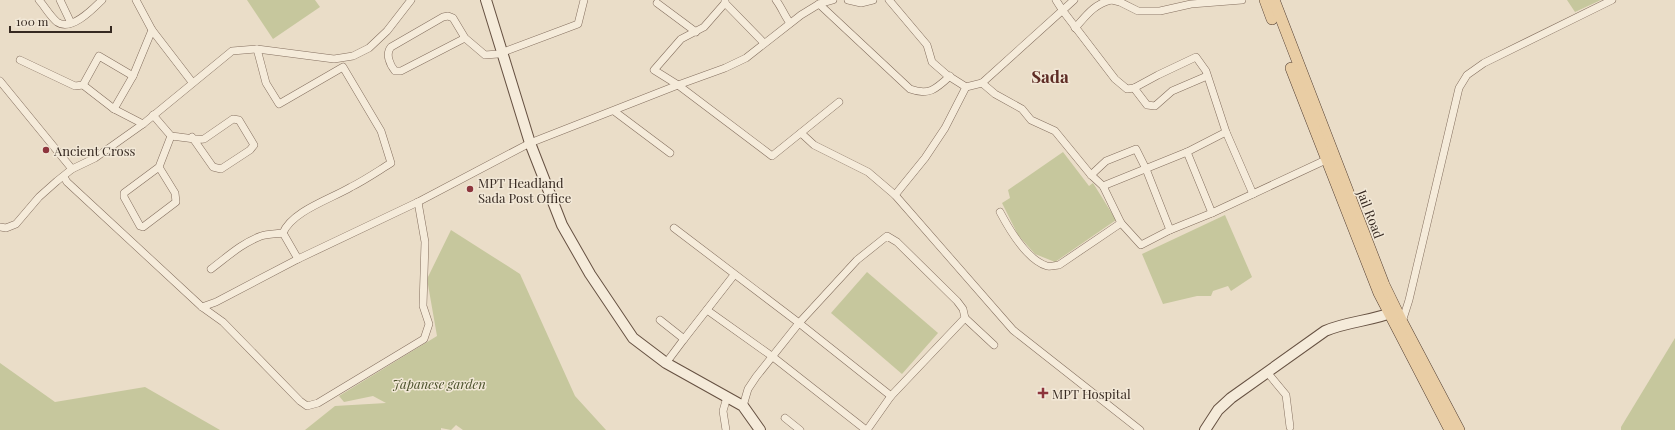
<svg xmlns="http://www.w3.org/2000/svg" width="1675" height="430" font-family="'Playfair Display',serif">
  <rect width="100%" height="100%" fill="#eaddc8"/>
  <g fill="#c6c79d">
    <path d="M247 0H315L320 7 273 39Z"/>
    <path d="M1567 0H1601L1575 12Z"/>
    <path d="M1063 152 1089 186 1093 183 1116 220 1055 262 1035 254 1018 235 1002 203 1010 198 1008 190Z"/>
    <path d="M1225 215 1252 277 1231 291 1228 286 1213 291 1211 296H1197L1163 304 1142 254Z"/>
    <path d="M451 230 520 274 575 396 606 430H463L456 425 451 430 441 428V430H305L335 406 386 403 373 396 344 402 339 396 437 336 427 279Z"/>
    <path d="M867 272 938 333 902 374 831 313Z"/>
    <path d="M1675 338V430H1621V427Z"/>
    <path d="M0 363 55 402 145 387 220 430H0Z"/>
  </g>
  <g fill="none" stroke-linecap="round" stroke-linejoin="round">
    <g stroke="#846f5f" stroke-width="8">
      <g id="street">
        <path d="M39 0C45 7 50 16 57 22 71 32 93 9 102 0"/>
        <path d="M60 0 71 23"/>
        <path d="M136 0 152 30"/>
        <path d="M725 0V3L704 27 681 39 654 70 678 85 772 156 839 102"/>
        <path d="M776 0C782 8 784 15 790 23"/>
        <path d="M848 0 861 3 873 0"/>
        <path d="M889 0 927 45 932 62 947 75 966 87 982 83 1074 0"/>
        <path d="M1056 0 1063 11 1115 79 1127 89 1134 88 1158 75 1196 57 1206 71 1226 132 1253 194"/>
        <path d="M1112 0 1120 2 1138 11H1160L1191 4 1242 0"/>
        <path d="M657 3 696 32"/>
        <path d="M725 3 764 43"/>
        <path d="M819 4 910 89C929 96 936 89 950 76"/>
        <path d="M1075 28C1086 16 1094 4 1111 0"/>
        <path d="M465 38 453 18 448 16 443 17 391 47C385 54 390 65 395 71H401L465 38 485 55 498 54 578 24 584 0"/>
        <path d="M257 49 266 83 279 104 343 67 381 131 391 163C378 171 365 180 351 187 331 199 292 211 283 233"/>
        <path d="M20 60 75 86 83 85 114 109 143 124"/>
        <path d="M0 81 72 169"/>
        <path d="M982 83 995 94 1022 109 1031 120 1055 131 1091 175 1103 186 1121 223"/>
        <path d="M83 85 99 56 133 76"/>
        <path d="M1134 88 1147 105 1155 106 1172 91 1207 76"/>
        <path d="M114 109 133 76 152 30 192 82"/>
        <path d="M614 111 670 153"/>
        <path d="M153 115 171 136C181 137 195 140 204 139L233 119 239 120 254 145 250 150 221 169 213 167 192 137"/>
        <path d="M801 133 814 145 868 172 895 195 1013 330 1140 430"/>
        <path d="M1187 152 1212 213"/>
        <path d="M159 167 175 193 176 202 143 227 140 226 124 197V193L159 167 171 136"/>
        <path d="M1091 175 1106 161 1136 149 1146 169 1170 230"/>
        <path d="M64 177 67 182 202 307 223 322 300 401 307 406 318 403 424 339 429 324 423 306 425 242 418 202"/>
        <path d="M1103 186 1187 152 1226 132"/>
        <path d="M895 195 925 158 945 128 966 87"/>
        <path d="M1000 212C1009 229 1027 260 1047 266 1050 267 1056 265 1059 265L1121 223 1141 245 1170 230 1212 213 1330 158"/>
        <path d="M0 227 6 228 16 224 39 197 57 181 72 169 95 158 143 124 232 51 257 49 334 59 353 56 369 48 387 31 411 0"/>
        <path d="M674 228 799 323 891 396"/>
        <path d="M283 233 298 259"/>
        <path d="M211 269C227 257 242 243 261 236 267 234 276 234 283 233"/>
        <path d="M202 307 216 302 298 259 418 202 530 143 678 85 725 68 746 58 801 15 819 4 833 0"/>
        <path d="M707 310 773 357 866 430"/>
        <path d="M965 318 994 345"/>
        <path d="M660 320 684 339 666 363"/>
        <path d="M1402 322 1409 300 1459 88 1467 75 1484 63 1612 0"/>
        <path d="M684 339 734 275"/>
        <path d="M1267 372 1286 395 1290 427"/>
        <path d="M743 406 748 389 756 377 799 323 857 260 887 236 897 242 957 301 963 309 965 318 891 396 867 430"/>
        <path d="M785 418 800 430"/>
        <path d="M726 430 723 411 727 397"/>
      </g>
    </g>
    <g stroke="#665142" stroke-width="12">
      <g id="secondary">
        <path d="M486 0 530 143 562 225 590 274 633 338 666 363 743 406 760 430"/>
        <path d="M1205 430 1218 410 1231 398 1325 331C1348 321 1373 321 1396 311"/>
      </g>
    </g>
    <g stroke="#523e32" stroke-width="12">
      <g id="primary">
        <path d="M1265 0 1272 19"/>
        <path d="M1274 0 1384 285 1402 322 1459 430"/>
        <path d="M1291 68 1379 293 1450 430"/>
      </g>
    </g>
    <use href="#street" stroke="#f5ebda" stroke-width="7"/>
    <use href="#secondary" stroke="#f5ebda" stroke-width="10"/>
    <use href="#primary" stroke="#e9cda4" stroke-width="11"/>
  </g>
  <g fill="#8d353d" stroke="#f2e8d7" stroke-width="1.5">
    <circle cx="46" cy="150" r="4"/>
    <circle cx="470" cy="189" r="4"/>
    <path d="M1041 387h4v4h4v4h-4v4h-4v-4h-4v-4h4z"/>
  </g>
  <g text-anchor="middle" dominant-baseline="central" stroke-width="3" stroke-linejoin="round" paint-order="stroke">
    <g font-size="13" fill="#362921" stroke="#f2e8d7" text-anchor="start">
      <text x="54" y="150">Ancient Cross</text>
      <text x="478" y="182">MPT Headland<tspan x="478" dy="15">Sada Post Office</tspan></text>
      <text x="1052" y="393">MPT Hospital</text>
    </g>
    <g font-size="13" fill="#362921" stroke="#f2e8d7">
      <text transform="translate(1371 214) rotate(69)">Jail Road</text>
    </g>
    <g font-size="13" font-style="italic" fill="#4a502a" stroke="#f2e8d7">
      <text x="439" y="383">Japanese garden</text>
    </g>
    <g font-size="17" font-weight="bold" fill="#5e2c25" stroke="#f2e8d7">
      <text x="1050" y="76">Sada</text>
    </g>
  </g>
  <path d="M10 26v6h101v-6" fill="none" stroke="#362921" stroke-width="2"/>
  <text x="16" y="26" font-size="12" fill="#362921" stroke="#f2e8d7" stroke-width="3" paint-order="stroke">100 m</text>
</svg>
